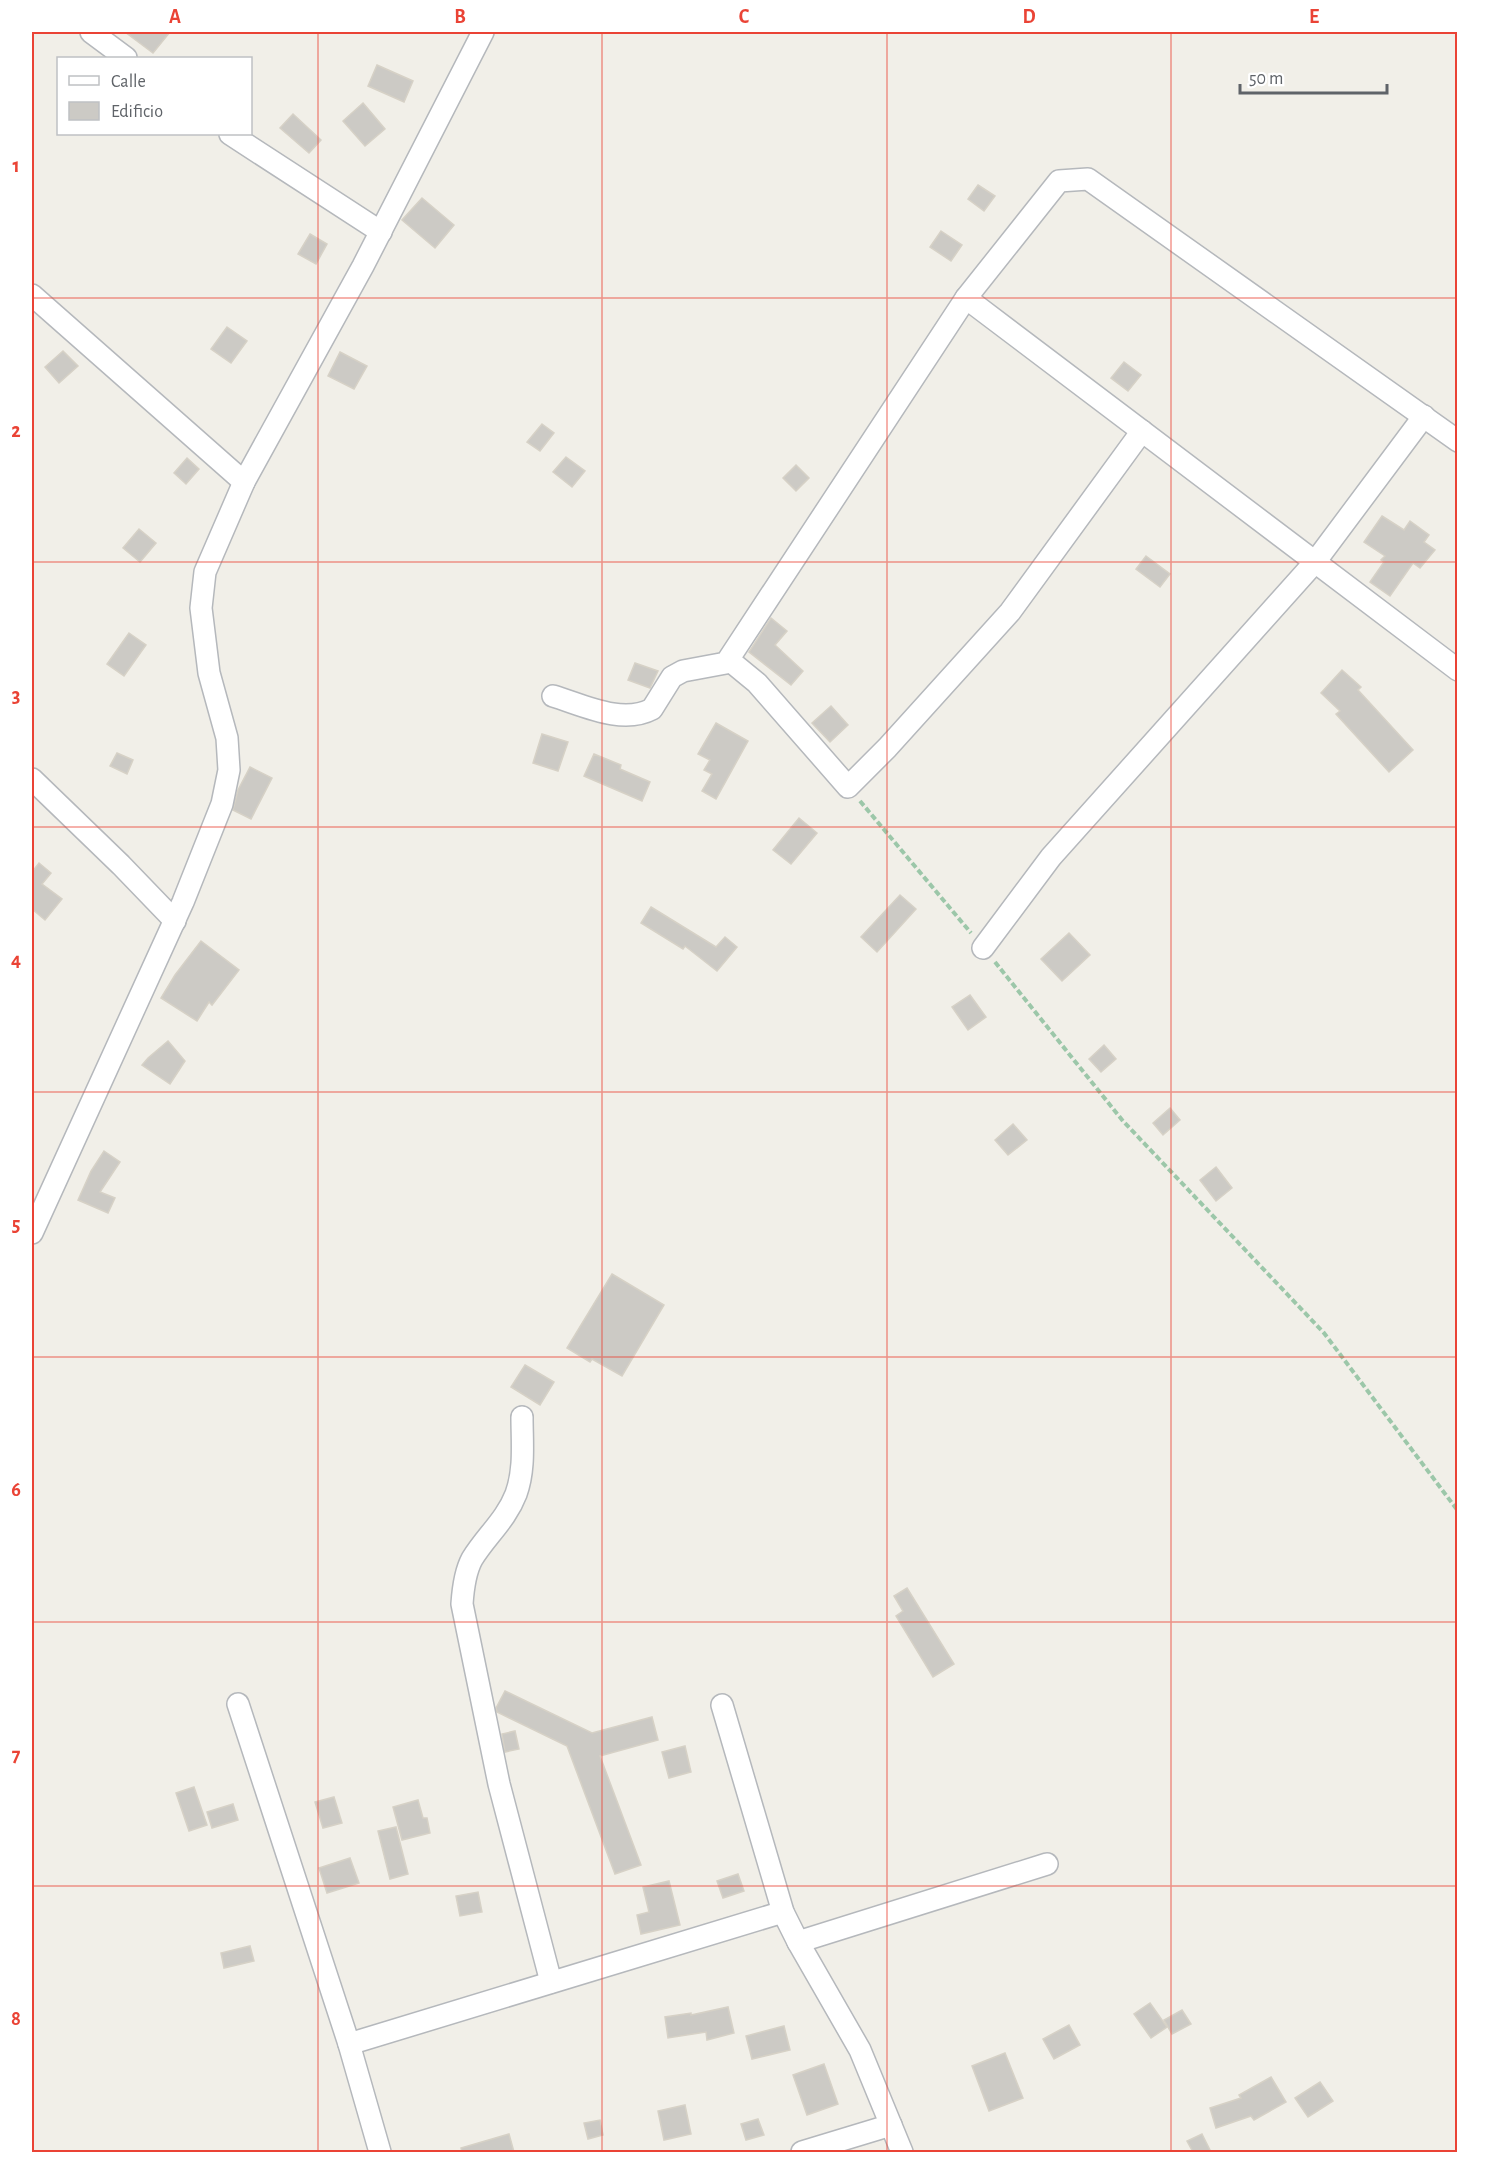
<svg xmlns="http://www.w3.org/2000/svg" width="1489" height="2184" font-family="'Alegreya Sans',sans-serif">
  <rect width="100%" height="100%" fill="#f1efe8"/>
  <g fill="#cccac5" stroke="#d6d1c6" stroke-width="1.5">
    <path d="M125 32H170L153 53Z"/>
    <path d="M377 65 413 81 404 102 368 86Z"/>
    <path d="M363 103 385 129 365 146 343 121Z"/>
    <path d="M293 114 321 140 309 153 280 128Z"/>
    <path d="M978 185 995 196 984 211 968 199Z"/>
    <path d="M422 198 454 225 435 248 402 220Z"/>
    <path d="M941 231 962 245 951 261 930 247Z"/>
    <path d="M310 234 327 244 316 264 298 254Z"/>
    <path d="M227 327 247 341 231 363 211 349Z"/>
    <path d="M63 351 78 366 59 383 45 367Z"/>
    <path d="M340 352 367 366 354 389 328 376Z"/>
    <path d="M1124 362 1141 375 1128 391 1111 378Z"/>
    <path d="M542 424 554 433 540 451 527 442Z"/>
    <path d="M566 457 585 471 572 487 553 472Z"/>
    <path d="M187 458 199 469 186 484 174 473Z"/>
    <path d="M796 465 809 478 796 491 783 478Z"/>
    <path d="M1382 516 1404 530 1410 521 1429 535 1424 542 1435 550 1420 568 1413 563 1390 596 1370 582 1384 562 1381 560 1385 556 1364 542Z"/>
    <path d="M139 529 156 543 140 562 123 548Z"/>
    <path d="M1146 556 1170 574 1160 587 1136 569Z"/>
    <path d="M771 618 787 631 775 645 803 671 791 685 749 652Z"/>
    <path d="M129 633 146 645 124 676 107 664Z"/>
    <path d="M635 663 658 671 650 688 628 680Z"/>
    <path d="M1342 670 1361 687 1358 690 1413 750 1389 772 1336 714 1340 711 1321 693Z"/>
    <path d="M831 706 848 725 830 742 812 723Z"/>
    <path d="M716 723 748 741 716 799 702 791 712 774 704 770 710 760 698 754Z"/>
    <path d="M542 734 568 742 558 771 533 763Z"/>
    <path d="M117 753 133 760 127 774 110 766Z"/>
    <path d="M594 754 621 765 620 769 650 782 642 801 584 776Z"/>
    <path d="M250 767 272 778 251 819 233 810 238 790Z"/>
    <path d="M799 818 817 833 791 864 773 850Z"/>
    <path d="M39 863 51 873 42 884 62 899 45 920 32 909V872Z"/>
    <path d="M900 895 916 909 877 952 861 937Z"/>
    <path d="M651 907 716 947 725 937 737 947 717 971 685 946 683 949 641 923Z"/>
    <path d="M1069 933 1090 955 1062 981 1041 959Z"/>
    <path d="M201 941 239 970 212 1005 209 1002 197 1021 161 998 175 975Z"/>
    <path d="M970 995 986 1017 968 1030 952 1007Z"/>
    <path d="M168 1041 185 1061 170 1084 142 1065 148 1058Z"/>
    <path d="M1104 1045 1116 1059 1101 1072 1089 1059Z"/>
    <path d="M1170 1108 1180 1120 1163 1135 1153 1123Z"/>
    <path d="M1013 1124 1027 1140 1008 1155 995 1140Z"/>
    <path d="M104 1151 120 1162 100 1192 115 1198 108 1213 78 1200 91 1171Z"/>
    <path d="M1216 1167 1232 1188 1216 1201 1200 1180Z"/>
    <path d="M612 1274 664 1305 622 1376 592 1359 590 1362 567 1348Z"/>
    <path d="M525 1365 554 1382 540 1405 511 1387Z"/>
    <path d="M907 1588 954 1664 933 1677 896 1616 903 1611 894 1596Z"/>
    <path d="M505 1691 592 1733 652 1717 658 1740 600 1756 641 1865 615 1874 567 1746 497 1712 496 1708Z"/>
    <path d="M515 1731 519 1749 505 1752 502 1734Z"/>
    <path d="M685 1746 691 1772 669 1778 662 1752Z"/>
    <path d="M194 1787 207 1825 189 1831 176 1793Z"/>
    <path d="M334 1797 342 1823 323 1828 315 1802Z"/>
    <path d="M418 1800 423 1818H427L430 1833 402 1840 393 1807Z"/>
    <path d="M233 1804 238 1820 212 1828 207 1812Z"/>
    <path d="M396 1827 408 1874 390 1879 378 1831Z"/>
    <path d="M350 1858 359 1883 327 1893 319 1868Z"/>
    <path d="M738 1874 744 1891 723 1898 717 1881Z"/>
    <path d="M669 1881 680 1925 641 1934 637 1915 649 1912 643 1887Z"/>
    <path d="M478 1892 482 1912 460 1916 456 1896Z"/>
    <path d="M250 1946 254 1961 224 1968 221 1953Z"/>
    <path d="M1150 2003 1167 2027 1151 2038 1134 2014Z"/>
    <path d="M728 2007 734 2033 707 2040 706 2032 668 2038 665 2017 691 2013V2015Z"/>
    <path d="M1182 2010 1191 2024 1172 2034 1164 2020Z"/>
    <path d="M1069 2025 1080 2045 1054 2059 1043 2039Z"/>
    <path d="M784 2026 790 2050 752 2059 746 2036Z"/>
    <path d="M1005 2053 1023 2098 989 2111 972 2066Z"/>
    <path d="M824 2064 838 2104 807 2115 793 2075Z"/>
    <path d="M1271 2077 1286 2102 1254 2120 1251 2116 1216 2128 1210 2108 1241 2098 1239 2095Z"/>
    <path d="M1320 2082 1333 2101 1308 2117 1295 2098Z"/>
    <path d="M685 2105 691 2134 664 2140 658 2111Z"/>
    <path d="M758 2119 764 2135 746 2140 741 2124Z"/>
    <path d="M600 2120 603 2135 588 2139 584 2123Z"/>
    <path d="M509 2134 514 2152H462L461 2148Z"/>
    <path d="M1202 2134 1211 2152H1193L1187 2141Z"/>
  </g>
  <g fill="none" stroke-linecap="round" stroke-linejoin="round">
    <g stroke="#b5b8bc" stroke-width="24">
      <g id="street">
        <path d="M91 32 126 58"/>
        <path d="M230 134 381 232"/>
        <path d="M32 295 244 482"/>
        <path d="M966 298 1458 670"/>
        <path d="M729 660 757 683 848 787 887 748 1010 612 1142 431"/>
        <path d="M553 696C583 705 622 725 652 709L672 677 683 671 726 663 966 298 1059 181 1088 179 1458 441"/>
        <path d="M32 779 121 865 175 921"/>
        <path d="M983 948 1051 857 1315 562 1424 416"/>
        <path d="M32 1233 183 902 222 804 229 770 227 738 209 673 201 608 205 572 244 482 363 266 483 32"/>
        <path d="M522 1417C522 1443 525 1469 516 1494 506 1520 486 1536 472 1559 465 1572 463 1589 462 1604L499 1784 551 1982"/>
        <path d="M238 1704 349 2044 380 2152"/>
        <path d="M722 1705 783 1912 798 1942 860 2050 902 2152"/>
        <path d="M798 1942 1047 1864"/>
        <path d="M349 2044 783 1912"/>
        <path d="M802 2152 891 2125"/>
      </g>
    </g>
    <g stroke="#9cc7a9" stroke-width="4" stroke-dasharray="6 3" stroke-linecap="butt">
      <path d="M860 801 971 933"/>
      <path d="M995 962 1123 1121 1324 1333 1458 1511"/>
    </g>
    <use href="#street" stroke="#fff" stroke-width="21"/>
  </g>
  <path fill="none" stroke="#ea4335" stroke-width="1.5" stroke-opacity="0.55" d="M318 32V2152M602 32V2152M887 32V2152M1171 32V2152M32 298H1458M32 562H1458M32 827H1458M32 1092H1458M32 1357H1458M32 1622H1458M32 1886H1458"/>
  <rect width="1489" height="2184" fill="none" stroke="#ffffff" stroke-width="66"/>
  <rect x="57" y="57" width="195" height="78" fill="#ffffff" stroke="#bfc1c3" stroke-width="1.5"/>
  <rect x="69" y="76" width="30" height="9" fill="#ffffff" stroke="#bfc1c3" stroke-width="1.5"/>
  <text x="111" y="87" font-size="18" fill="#5f6368">Calle</text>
  <rect x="69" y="102" width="30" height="18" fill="#cccac5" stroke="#bfc1c3" stroke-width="1.5"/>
  <text x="111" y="117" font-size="18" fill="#5f6368">Edificio</text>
  <path d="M1240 84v9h147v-9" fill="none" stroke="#5f6368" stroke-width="3"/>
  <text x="1249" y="84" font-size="18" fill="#5f6368" stroke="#ffffff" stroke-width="4.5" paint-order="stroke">50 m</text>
  <rect x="33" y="33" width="1423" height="2118" fill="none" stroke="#ea4335" stroke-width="2"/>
  <g font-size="20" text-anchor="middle" font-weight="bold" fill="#ea4335">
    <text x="175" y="23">A</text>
    <text x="460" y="23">B</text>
    <text x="744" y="23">C</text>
    <text x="1029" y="23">D</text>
    <text x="1314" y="23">E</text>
    <text x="16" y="172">1</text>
    <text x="16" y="437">2</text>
    <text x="16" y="702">3</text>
    <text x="16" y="966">4</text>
    <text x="16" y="1231">5</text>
    <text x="16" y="1496">6</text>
    <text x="16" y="1761">7</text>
    <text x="16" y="2025">8</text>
  </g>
</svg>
